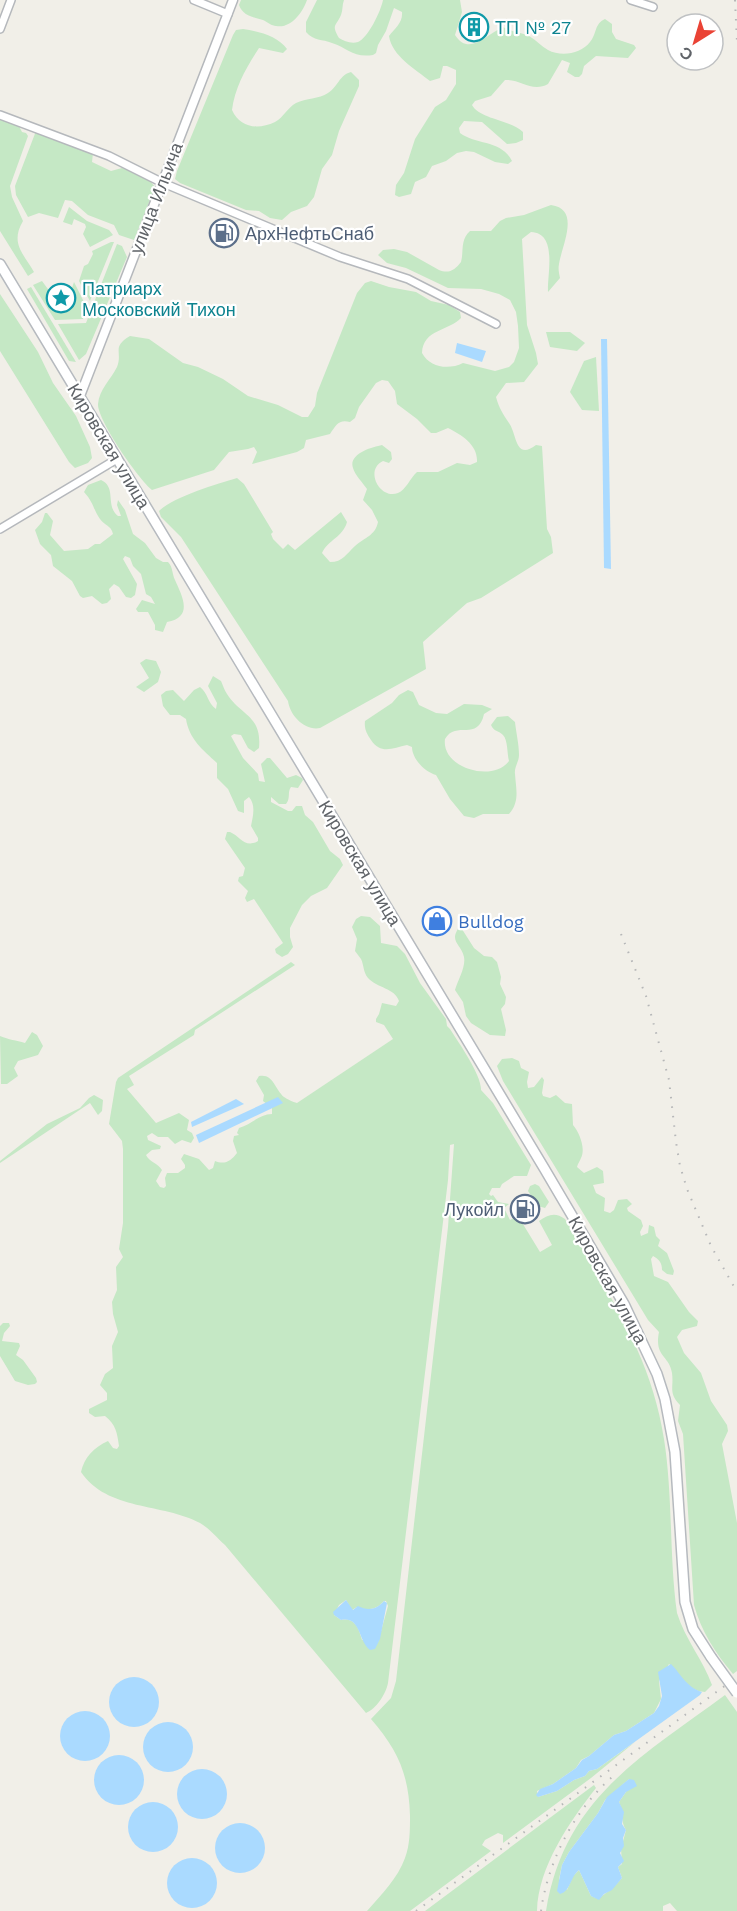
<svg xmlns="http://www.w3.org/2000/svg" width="737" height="1911" font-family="'Work Sans',sans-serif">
  <rect width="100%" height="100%" fill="#f1efe8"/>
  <g fill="#c5e8c5" fill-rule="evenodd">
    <path d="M241 0H307C303 12 291 29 276 26 272 26 267 22 263 20 253 17 243 16 239 5Z"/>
    <path d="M317 0H344C342 5 343 10 341 15 336 27 331 24 339 38 344 41 351 44 358 42 368 38 381 11 383 0H460L462 12 455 35C469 57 487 34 503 27 511 32 520 32 529 36 536 40 541 46 548 50 561 57 581 54 590 42 597 34 594 24 605 19L612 24V32L616 39 634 45 636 48 628 58 596 56 584 66 582 74 579 77H575L567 72 570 63 562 60 548 84C532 93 521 79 505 80L491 96 475 101 472 105C479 119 511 120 523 132V140L516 143 507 144 482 122 464 121 459 128 460 133C476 145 502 140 512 161L508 164 495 162 474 152 466 151 457 153 446 161 432 166 426 177 415 182 411 194 399 197 395 195 396 185 404 173 415 139 435 107 446 100 456 84V70L447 66H443L440 78 430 81C415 69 392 56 389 36 395 28 403 23 402 12L394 8 386 31 378 45 376 53 373 55C353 58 348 48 332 43 322 39 314 41 306 32V22Z"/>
    <path d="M243 29C258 31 278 36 287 49L283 53 259 48C246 68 235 87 232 110 240 128 258 130 275 122 284 117 287 108 296 103 306 98 319 99 328 93 338 87 339 75 351 72L359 80V86L339 131 332 155 322 169 314 197 307 206 291 212 282 220 270 218 259 211 246 210 180 183 175 179 177 171 233 35 236 30Z"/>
    <path d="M0 119 19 126 22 132 26 133 28 136 10 186 12 197 23 221C10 243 23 253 34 272L28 276 0 231Z"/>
    <path d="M36 131 93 153 92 162 111 171 122 168C133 173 148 176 155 187L134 240 119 235 114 225 88 215 72 201 65 200 58 218 39 213 28 217 16 195 15 186Z"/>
    <path d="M551 205C581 209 562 245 559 264 558 269 559 273 560 278L548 292C547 274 558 233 531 232L522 239 527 325 536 353 538 364 524 382 506 383 496 397C499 408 503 414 509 423 517 434 515 461 536 445L542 446 547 529 551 537 553 553 481 598 467 603 423 642 426 669 320 728C305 731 290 716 288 701L181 537 161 517 159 511C173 497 217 484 237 478L244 484 273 532 271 534 273 539 283 549 288 544 295 550 341 512 347 522C343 537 328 540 322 553L330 562C343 562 346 554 355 546 365 537 375 536 378 522L372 510 363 500 367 489C363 483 355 475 353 468 348 454 372 447 382 445L391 452 392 459 389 463 383 461C364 470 380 500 398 493 406 490 410 478 417 472H438L457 463 470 465 477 462C478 445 462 435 448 428L436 433H431L417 419 397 404 395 391 388 381 382 380 376 383 359 407 355 418 350 422C339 419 336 425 330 434L306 440 304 448 297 452 252 464 257 452 254 447 248 449 229 452 214 470 152 490C139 480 97 420 98 404 99 390 111 379 117 367 123 352 111 347 130 336L149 339 183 363 198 367 223 379 248 396 278 405 302 417H308L315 406 317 393 357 293 365 283 371 281 389 287 416 292 431 301 449 305 460 312 461 318C449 331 423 329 422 353 430 368 449 370 463 363L495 371 509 367 514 362 519 348 518 326 516 312 510 300 499 294 481 289 448 288 406 268 387 263 378 255 383 250 394 249 407 252 439 270C449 274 455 270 461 262 464 251 460 240 470 231H491L500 221 506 218 524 215Z"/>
    <path d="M69 207 87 221 109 230 113 235 90 247 83 234 86 227 85 224 74 219 72 225 63 222Z"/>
    <path d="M111 242H114L90 301 79 281 84 266 88 264 93 254 92 251Z"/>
    <path d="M117 244 122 246 127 257 86 354 79 360 58 324 86 323Z"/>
    <path d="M42 281 53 296 55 304 61 307 67 303 74 282 87 308 83 319 55 320 33 285Z"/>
    <path d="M31 287 76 362 69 361 27 289Z"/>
    <path d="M0 294 38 352 53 383 76 416 90 447 92 458 88 463 75 468 69 462 0 351Z"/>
    <path d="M546 332H570L585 343 577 351 550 347Z"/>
    <path d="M596 357 599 411 582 410 570 392 584 361Z"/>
    <path d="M101 480C117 487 105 506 118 516H121L117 505 118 500 125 510 133 534 145 543 156 558 163 562H168C173 567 172 574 175 580 182 596 194 617 167 622L163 632 155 630V625L148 612H138L136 609 142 600 155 604 151 597 146 594 141 574 133 566 130 558 125 556 123 559 137 584 135 595 131 598 126 597 119 587 114 584 109 589 111 599 107 603 102 604 92 596 83 598 80 596 72 581 53 566 51 555 40 544 35 530 42 522 45 513H47L53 521 50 535 64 551 88 549 95 544H100L113 534C111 525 105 526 100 519 93 509 94 503 84 492L88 485Z"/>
    <path d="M146 659 156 661 161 672 158 682 144 692 136 687 149 678 140 663Z"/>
    <path d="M213 676 221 681C223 685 224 690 227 694 241 716 262 715 259 748L254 752 248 748 241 735 234 734 231 736 243 758 258 774 259 781 265 782 261 764 267 758H270L287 778 296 775 302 778 303 780 298 788 291 787C287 792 291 798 286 804H279L271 797V802L288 811H292L296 806H302L305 815 313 822 330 851 340 859 343 865 327 888 311 896 302 905 290 928V937L293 947 288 954 282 957 276 953 275 949 283 943 254 899 247 902 245 898 248 891 238 881 239 877 243 876 245 868 225 839 227 832H230C240 836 245 849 258 841V838L251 826C253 816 256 805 249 797L244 801V813L238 811 228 789 217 778V763C203 750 189 739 186 719L180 715H170L163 706 161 695 166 691 173 690 184 701 194 690 200 687C208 693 208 704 216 709L217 703 208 686Z"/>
    <path d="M408 690 413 692 419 705 436 713 447 714 464 704 482 705 492 709 484 714C478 742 456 720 445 739 441 768 493 783 509 761 507 754 508 740 503 735 498 730 494 732 491 725L497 717 508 716 515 722C516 732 519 744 519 755 519 762 514 767 515 774 516 789 520 802 509 814H483L474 818 464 816 450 799 436 775C425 772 412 759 412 747L407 745C393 748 381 755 371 740 367 734 364 729 365 721L392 703 399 695Z"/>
    <path d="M361 916 370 917 380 926 381 943 397 946 405 954 420 983 446 1019 447 1026 450 1029C459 1043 482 1076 481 1090L493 1103 531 1165 527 1176H514L502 1184 500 1188H492L489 1194 491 1196 493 1195 498 1202 509 1204 504 1208 510 1220 518 1216 540 1252 552 1245 539 1221C548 1214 556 1212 565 1219 607 1292 651 1354 664 1439 673 1496 669 1555 677 1613 685 1639 703 1660 712 1685L705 1692C686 1691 681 1673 669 1664L659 1681 661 1699 654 1713 626 1731 614 1735 589 1756 581 1760 576 1768 553 1784 537 1791 538 1797 557 1791 574 1780 585 1776 589 1771 597 1769 635 1742 591 1778 503 1843V1835L498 1833 485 1840 482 1845 491 1851 410 1911H367C381 1895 398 1878 405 1858 410 1845 410 1830 410 1816 409 1775 398 1750 371 1719L391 1698 396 1681 448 1227 454 1144 450 1145 448 1180 388 1683C386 1694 376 1709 366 1713L225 1545C217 1538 209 1528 200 1523 163 1503 107 1511 81 1472 84 1458 94 1447 108 1441L113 1448 117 1449 119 1446C117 1432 116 1425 105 1416L95 1417 89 1413V1409L107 1400V1393L100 1385 105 1374 113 1368 112 1346 118 1332 113 1314 112 1302 117 1290 116 1267 123 1257 119 1249 123 1223V1149L122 1141 109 1124 116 1082 118 1078 291 962 295 965 195 1030 194 1035 129 1076 134 1085 127 1089 156 1123 179 1113 189 1120 187 1130 192 1133 194 1138 191 1143 182 1140 175 1144 168 1137H158L152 1133 147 1136 148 1140 161 1146 160 1149 152 1150 146 1155C149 1162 158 1163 162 1170L156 1181 160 1187 164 1188 166 1186 165 1178 167 1173H178L185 1168V1165L181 1159 184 1154 199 1159 209 1170 213 1168 215 1161C225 1165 231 1161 237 1153L233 1141 234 1136 239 1135 237 1133 239 1128C252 1124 260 1114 272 1114V1108L263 1101 264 1095 256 1081 259 1076C273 1073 275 1089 284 1097 287 1099 293 1102 297 1103L393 1039 384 1025 376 1022V1019L379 1014 382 1003 396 1006 399 1001C395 988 377 988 368 978 363 972 364 965 361 959 359 956 357 954 355 951L357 939 352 927 356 919ZM346 1600 352 1610 357 1607C367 1611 376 1610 384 1601H386L388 1606 378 1642 362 1640C359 1629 355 1617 341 1620L334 1615 339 1605Z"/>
    <path d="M460 926 474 948 484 956 492 957 497 962 501 977 500 984 506 997 505 1004 501 1009 506 1030 505 1036 490 1035 471 1023 466 1016 463 1002 455 990C458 980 466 967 464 957 461 943 448 942 460 926Z"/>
    <path d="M32 1032 37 1035 43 1046 38 1055 18 1061 14 1068 18 1076 7 1084H1L0 1036C9 1040 16 1040 25 1043Z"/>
    <path d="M512 1058 519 1061 521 1068 529 1072 527 1082 528 1088 534 1087 542 1077 544 1080 542 1093 543 1096 550 1098 556 1095 565 1103 572 1104 573 1125C579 1132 586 1148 581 1158 580 1161 578 1163 577 1167L584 1173 597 1167 603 1171 604 1183 593 1185 596 1193 605 1198 604 1211 610 1213 614 1210 618 1200 627 1199 632 1204 627 1208 628 1211 641 1220 643 1226 640 1232 641 1236 648 1233 649 1225 654 1227 656 1236 660 1240 658 1246 667 1253 674 1271 673 1275 667 1274 662 1270C662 1263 659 1259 653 1256L651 1259 654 1276 668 1282 689 1312 698 1321 697 1326 682 1330 677 1337 684 1353 701 1373 711 1401 727 1425 728 1431 722 1444 737 1523V1671L733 1674C716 1654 701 1631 694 1605L683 1434 678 1421 680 1405C668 1392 674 1388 672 1373 669 1355 654 1357 659 1332L648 1320 503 1081 497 1066 502 1059Z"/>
    <path d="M94 1095 103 1100 102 1111 98 1115 90 1103 0 1163V1161L47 1124 80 1108 89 1098Z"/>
    <path d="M535 1184 539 1186 549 1202 545 1208 538 1206 528 1191 530 1186Z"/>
    <path d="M3 1323H9L10 1326 4 1333 2 1341 19 1343 20 1346 16 1355 23 1360 36 1378 37 1382 35 1384 28 1385 15 1381 0 1356V1326Z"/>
    <path d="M725 1695 737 1712V1911H677L670 1903 663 1906V1911H546C564 1799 641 1757 725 1695ZM629 1779 626 1792 619 1802C624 1812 620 1821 626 1830L621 1849 622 1864 618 1867 622 1878C613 1889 607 1891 599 1899L591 1896 579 1870 573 1876 567 1890 559 1879 562 1865 569 1852 598 1813 605 1800Z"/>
    <path d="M594 1785 596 1788C570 1821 538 1867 537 1911H425Z"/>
  </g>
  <g fill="#aadaff">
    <path d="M601 339H607L611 569 604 568Z"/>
    <path d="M457 343 486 351 482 362 455 353Z"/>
    <path d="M278 1097 283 1103 199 1143 196 1135Z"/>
    <path d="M236 1099 244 1104 192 1127 191 1122Z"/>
    <path d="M346 1600 353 1610 358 1606C368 1611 376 1610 384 1601L387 1603 380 1639 375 1649 370 1650C358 1641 361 1616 341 1620L334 1615 333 1612Z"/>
    <path d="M671 1664C681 1674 686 1687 702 1692L700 1695 597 1769 589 1771 585 1776 574 1780 557 1791 538 1797 536 1795 540 1789 553 1784 576 1768 582 1760 589 1756 614 1735 626 1731 654 1713 659 1706 662 1696 658 1672Z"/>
    <circle cx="134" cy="1702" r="25"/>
    <circle cx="85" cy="1736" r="25"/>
    <circle cx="168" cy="1747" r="25"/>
    <circle cx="119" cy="1780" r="25"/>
    <circle cx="202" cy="1794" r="25"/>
    <path d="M629 1779 634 1780 637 1786 626 1792 619 1802 624 1812 622 1824 626 1830 623 1838 624 1846 620 1853 624 1861 618 1867 622 1878 612 1890 604 1894 599 1900 591 1896 579 1870C570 1877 571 1891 560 1894L557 1891 562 1865 569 1852 598 1813 607 1797Z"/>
    <circle cx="153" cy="1827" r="25"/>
    <circle cx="240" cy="1848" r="25"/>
    <circle cx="192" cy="1883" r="25"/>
  </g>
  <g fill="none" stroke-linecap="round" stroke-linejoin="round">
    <g stroke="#b5b8bc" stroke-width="10">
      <g id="minor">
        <path d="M194 0 228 14"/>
        <path d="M631 0 653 7"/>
        <path d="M0 29 11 0"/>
        <path d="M0 115 109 156 163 183 340 257 408 279 496 324"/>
        <path d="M0 529 117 459"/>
      </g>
    </g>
    <g stroke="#b5b8bc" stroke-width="11">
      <path id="tertiary" d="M80 396 233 0"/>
    </g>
    <g stroke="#b6babf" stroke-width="12">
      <path id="secondary" d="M0 264 544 1168 624 1304 657 1374 665 1399 675 1452 685 1602 693 1629 711 1657"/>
    </g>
    <use href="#minor" stroke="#fff" stroke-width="7"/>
    <use href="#tertiary" stroke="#fff" stroke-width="8"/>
    <use href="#secondary" stroke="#fff" stroke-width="9"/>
    <g stroke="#b6b7b8" stroke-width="2" stroke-dasharray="1.5 8" stroke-linecap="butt">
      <path d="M735 0 737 42"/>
      <path d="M621 934 646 996 669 1080 676 1142 680 1166 687 1189 711 1246 737 1292"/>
      <path d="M416 1911 737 1677"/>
      <path d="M541 1911C548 1860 576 1806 617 1773"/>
    </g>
    <g stroke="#b6babf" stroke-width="12" stroke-linecap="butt">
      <path id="secondary-bridge" d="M711 1657 737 1693"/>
    </g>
    <use href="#secondary-bridge" stroke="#fff" stroke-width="9"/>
  </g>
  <defs>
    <g id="building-ring" transform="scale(1.5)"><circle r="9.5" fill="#fff" stroke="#0f9aa8" stroke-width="1.5"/><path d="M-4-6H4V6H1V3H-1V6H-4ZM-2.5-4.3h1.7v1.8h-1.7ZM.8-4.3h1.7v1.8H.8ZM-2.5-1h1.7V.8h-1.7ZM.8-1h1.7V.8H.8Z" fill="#0f9aa8"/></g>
    <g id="fuel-ring" transform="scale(1.5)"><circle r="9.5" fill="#fff" stroke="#5c6f8a" stroke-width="1.5"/><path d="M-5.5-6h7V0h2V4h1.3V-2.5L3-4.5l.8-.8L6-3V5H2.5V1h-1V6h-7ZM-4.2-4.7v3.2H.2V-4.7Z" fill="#5c6f8a"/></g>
    <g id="sight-ring" transform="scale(1.5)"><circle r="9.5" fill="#fff" stroke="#0f9aa8" stroke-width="1.5"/><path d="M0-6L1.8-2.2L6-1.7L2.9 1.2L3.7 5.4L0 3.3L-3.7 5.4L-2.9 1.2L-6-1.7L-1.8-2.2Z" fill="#0f9aa8"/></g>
    <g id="shop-ring" transform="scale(1.5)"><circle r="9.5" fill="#fff" stroke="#3f7fe0" stroke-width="1.5"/><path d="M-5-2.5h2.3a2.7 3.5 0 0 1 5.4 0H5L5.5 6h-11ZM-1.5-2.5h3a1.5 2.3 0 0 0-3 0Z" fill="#3f7fe0"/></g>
  </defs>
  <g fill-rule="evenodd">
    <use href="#building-ring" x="474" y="27"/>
    <use href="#fuel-ring" x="224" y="233"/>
    <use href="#sight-ring" x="61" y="298"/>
    <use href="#shop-ring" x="437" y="921"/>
    <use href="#fuel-ring" x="525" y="1209"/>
  </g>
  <g text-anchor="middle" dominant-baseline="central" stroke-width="4.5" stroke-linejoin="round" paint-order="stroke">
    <g font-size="18" fill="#0d838f" stroke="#fff" text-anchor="start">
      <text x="495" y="27">ТП № 27</text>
      <text x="82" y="288">Патриарх<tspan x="82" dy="21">Московский Тихон</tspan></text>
    </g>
    <g font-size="18" fill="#5f6368" stroke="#fff">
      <text transform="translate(156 198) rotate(-69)">улица Ильича</text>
      <text transform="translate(109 446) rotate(59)">Кировская улица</text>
      <text transform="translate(360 863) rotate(59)">Кировская улица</text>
      <text transform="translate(608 1280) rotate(61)">Кировская улица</text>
    </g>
    <g font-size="18" fill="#4e5e75" stroke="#fff" text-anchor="start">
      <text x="245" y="233">АрхНефтьСнаб</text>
      <text x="504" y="1209" text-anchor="end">Лукойл</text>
    </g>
    <g font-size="18" fill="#366cbe" stroke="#fff" text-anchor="start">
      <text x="458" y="921">Bulldog</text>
    </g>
  </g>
  <g transform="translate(695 42) rotate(217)"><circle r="28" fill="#ffffff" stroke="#bfc1c3" stroke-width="1.5"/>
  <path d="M0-4.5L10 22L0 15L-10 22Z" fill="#ea4335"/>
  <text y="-9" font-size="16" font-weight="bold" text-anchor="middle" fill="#5f6368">С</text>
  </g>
</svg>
